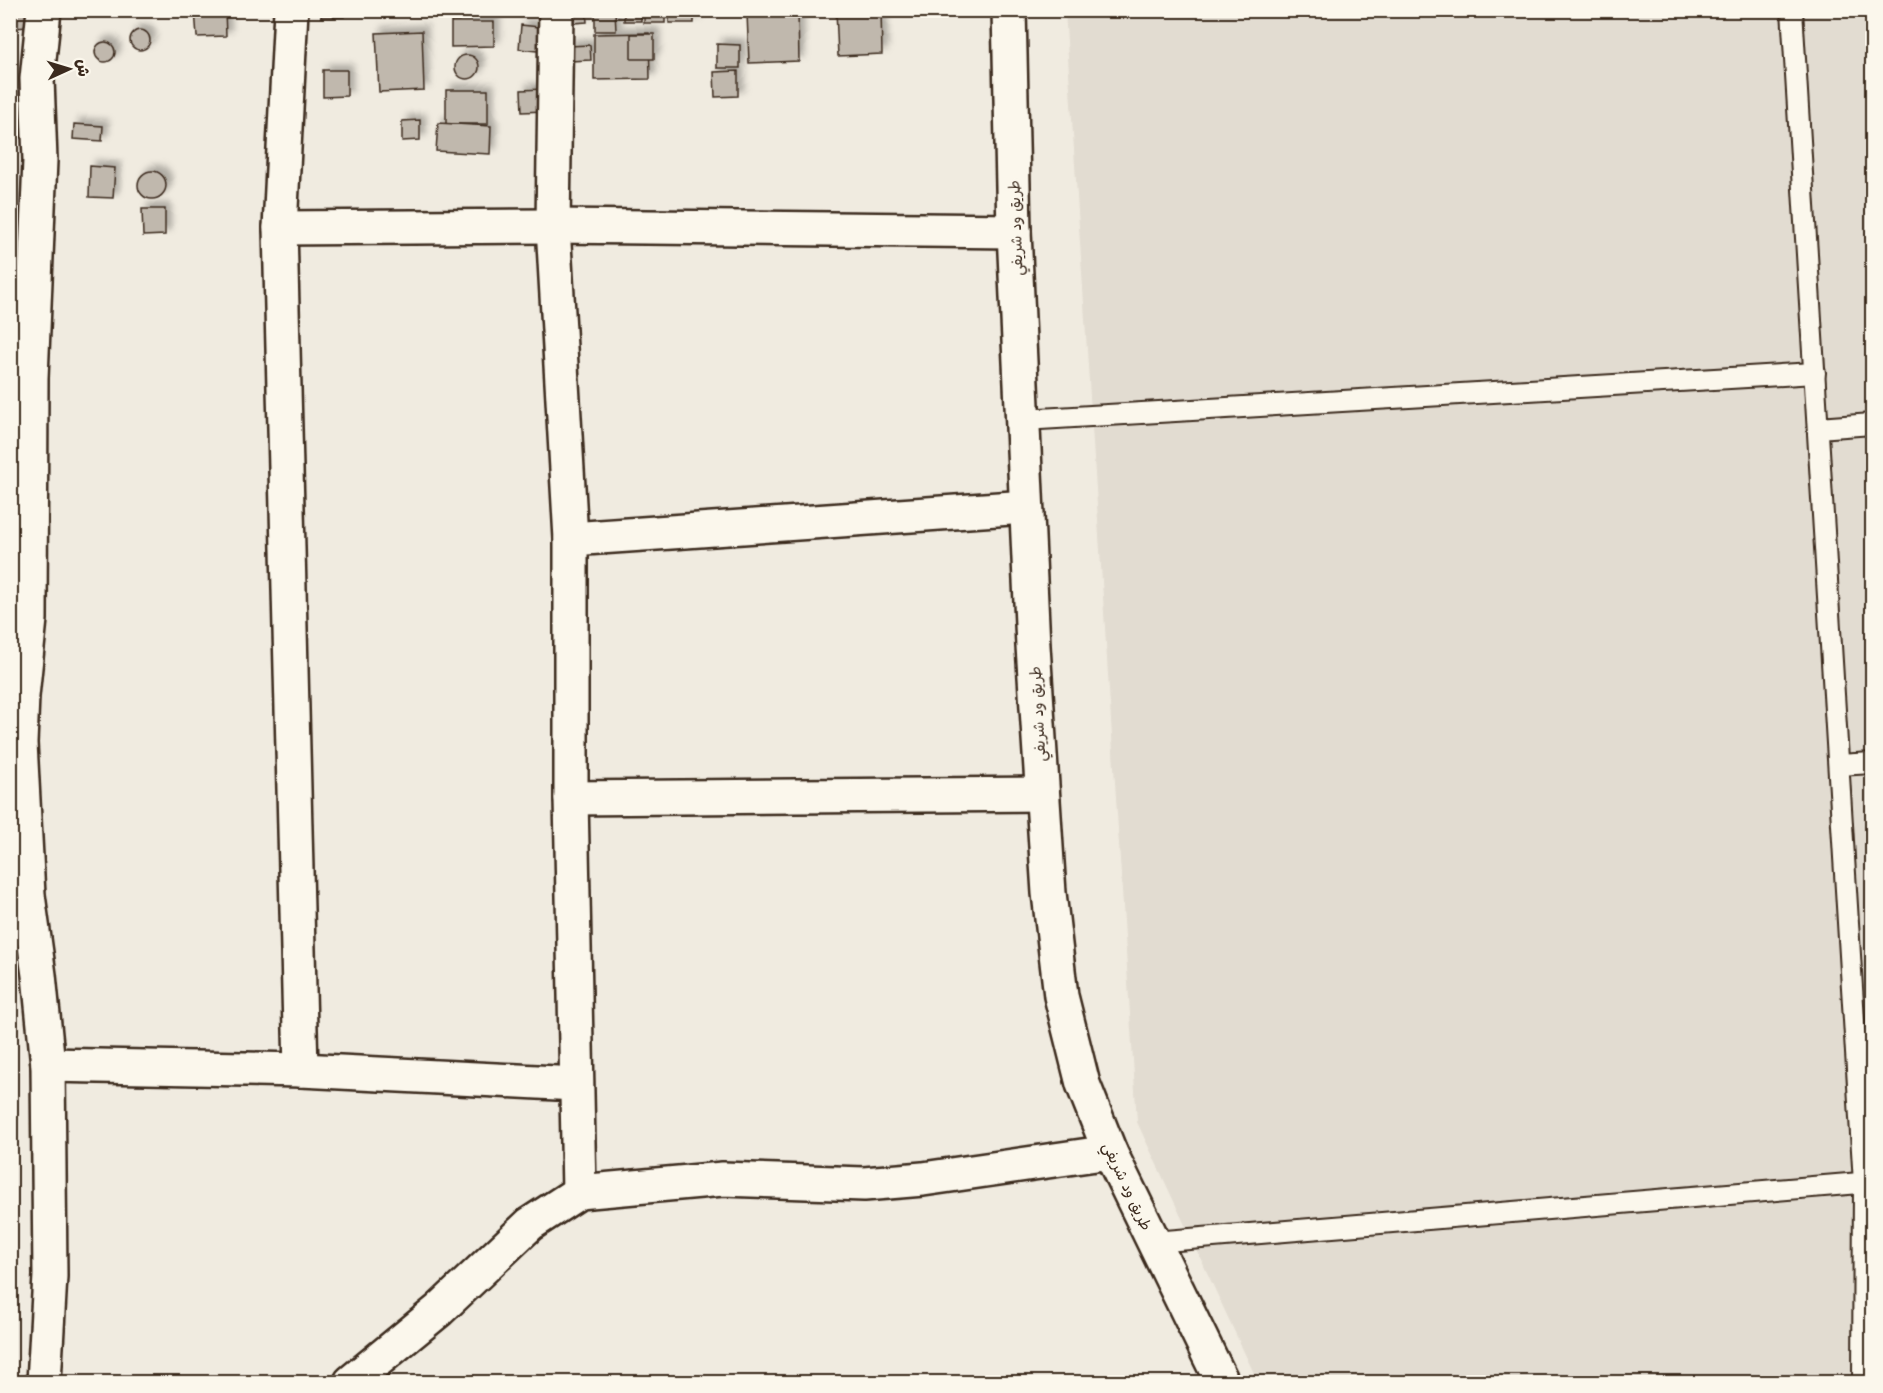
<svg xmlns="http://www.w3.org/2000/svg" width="1883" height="1393" font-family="Mali,'Playpen Sans Arabic',sans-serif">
  <defs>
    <filter id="shadow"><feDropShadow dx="5.5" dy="-5.5" stdDeviation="3" flood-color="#0004"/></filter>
  </defs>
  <rect width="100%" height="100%" fill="#f0ebe0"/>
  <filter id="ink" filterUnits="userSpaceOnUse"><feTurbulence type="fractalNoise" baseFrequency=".0167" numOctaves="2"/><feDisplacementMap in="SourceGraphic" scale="12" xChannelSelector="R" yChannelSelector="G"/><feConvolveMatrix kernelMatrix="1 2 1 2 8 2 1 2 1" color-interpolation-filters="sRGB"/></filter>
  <g filter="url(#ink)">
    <path fill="#e2dcd1" d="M1065 11H1872V1382H1258L1137 1122Z"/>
    <g fill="#c0b8ad" stroke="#3b2a1e" stroke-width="1.5" filter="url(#shadow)">
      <path d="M10 10H31L32 27 10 28Z"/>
      <path d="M195 10H225L226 36 197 37Z"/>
      <rect x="321" y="10" width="23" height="7"/>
      <rect x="372" y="10" width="54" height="6"/>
      <path d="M426 10H466V17L426 16Z"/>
      <path d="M573 10H586L587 22 574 23Z"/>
      <path d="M595 10H615L616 31H595Z"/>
      <rect x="624" y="10" width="17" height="11"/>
      <rect x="644" y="10" width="21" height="13"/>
      <rect x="669" y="10" width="25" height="13"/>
      <path d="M836 10H881L882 54 838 56Z"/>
      <path d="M798 12 799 61 749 63 747 13Z"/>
      <path d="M451 22H494V46L451 47Z"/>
      <path d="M521 25 548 28 546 52 519 49Z"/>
      <circle cx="140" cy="40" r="10"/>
      <path d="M422 31 424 90 379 92 376 33Z"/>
      <path d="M649 33 650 79 594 80V34Z"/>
      <rect x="631" y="34" width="23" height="25"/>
      <circle cx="105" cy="52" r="10"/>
      <path d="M717 44 740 45V68H717Z"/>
      <path d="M590 45 591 60 569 61 568 46Z"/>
      <circle cx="467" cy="67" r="12"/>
      <path d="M323 70H347V96L323 97Z"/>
      <path d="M738 71V96L715 97 714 72Z"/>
      <path d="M543 89 544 111 522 112 521 90Z"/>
      <rect x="446" y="90" width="42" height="34"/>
      <path d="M420 120V140L402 141V121Z"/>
      <path d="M438 123 491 126 490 154 436 151Z"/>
      <path d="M74 124 103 126 102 141 73 139Z"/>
      <path d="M90 166 115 168 113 198 89 197Z"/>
      <circle cx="152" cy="185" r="14"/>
      <path d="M142 209H165V235L143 236Z"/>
    </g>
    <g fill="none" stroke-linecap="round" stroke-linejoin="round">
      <g stroke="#3b2a1e" stroke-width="24">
        <g id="service">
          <path d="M1792 10 1864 1183 1863 1382"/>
          <path d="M1023 420 1815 373"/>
          <path d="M1818 428 1872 424"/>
          <path d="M1839 765 1872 763"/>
          <path d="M1154 1242 1872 1182"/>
        </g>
      </g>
      <g stroke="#3b2a1e" stroke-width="38">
        <g id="minor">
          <path d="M291 10 280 228 301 1070"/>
          <path d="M556 10 553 226 571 539V798L579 1192"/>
          <path d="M280 228 553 226 1014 231"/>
          <path d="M571 539 1026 507"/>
          <path d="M571 798 1042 794"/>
          <path d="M48 1065 301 1070 576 1084"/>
          <path d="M44 1382 50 1276 48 1065 39 975 28 895 20 743 22 696 30 619 31 378 40 160 37 79 44 10"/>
          <path d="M351 1382 439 1310 530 1224 579 1192 723 1179 864 1184 923 1179 1110 1152"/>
        </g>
      </g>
      <g stroke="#3b2a1e" stroke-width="38">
        <path id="primary" d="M1009 10 1014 231 1033 646 1049 893 1061 996 1083 1084 1110 1152 1222 1382"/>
      </g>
      <use href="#service" stroke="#fbf7ec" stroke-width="20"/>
      <use href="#minor" stroke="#fbf7ec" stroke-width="33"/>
      <use href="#primary" stroke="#fbf7ec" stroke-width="33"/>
    </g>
  </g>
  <g text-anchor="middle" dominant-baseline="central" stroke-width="5" stroke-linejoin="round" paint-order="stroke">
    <g font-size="15" fill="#3b2a1e" stroke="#fbf7ec">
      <text transform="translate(1015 228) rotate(-92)">طريق ود شريفي</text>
      <text transform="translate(1037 714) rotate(-93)">طريق ود شريفي</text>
      <text transform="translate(1128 1186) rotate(65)">طريق ود شريفي</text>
    </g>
  </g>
  <rect width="1883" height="1393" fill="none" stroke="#fbf7ec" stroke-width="36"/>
  <rect x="18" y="18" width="1847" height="1357" fill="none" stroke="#3b2a1e" stroke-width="2" filter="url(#ink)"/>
  <g transform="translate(69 69) rotate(86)" stroke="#fbf7ec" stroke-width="4.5" paint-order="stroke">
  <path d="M0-4.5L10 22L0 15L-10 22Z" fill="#3b2a1e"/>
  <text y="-9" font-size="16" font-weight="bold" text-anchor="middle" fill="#3b2a1e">ش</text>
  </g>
</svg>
